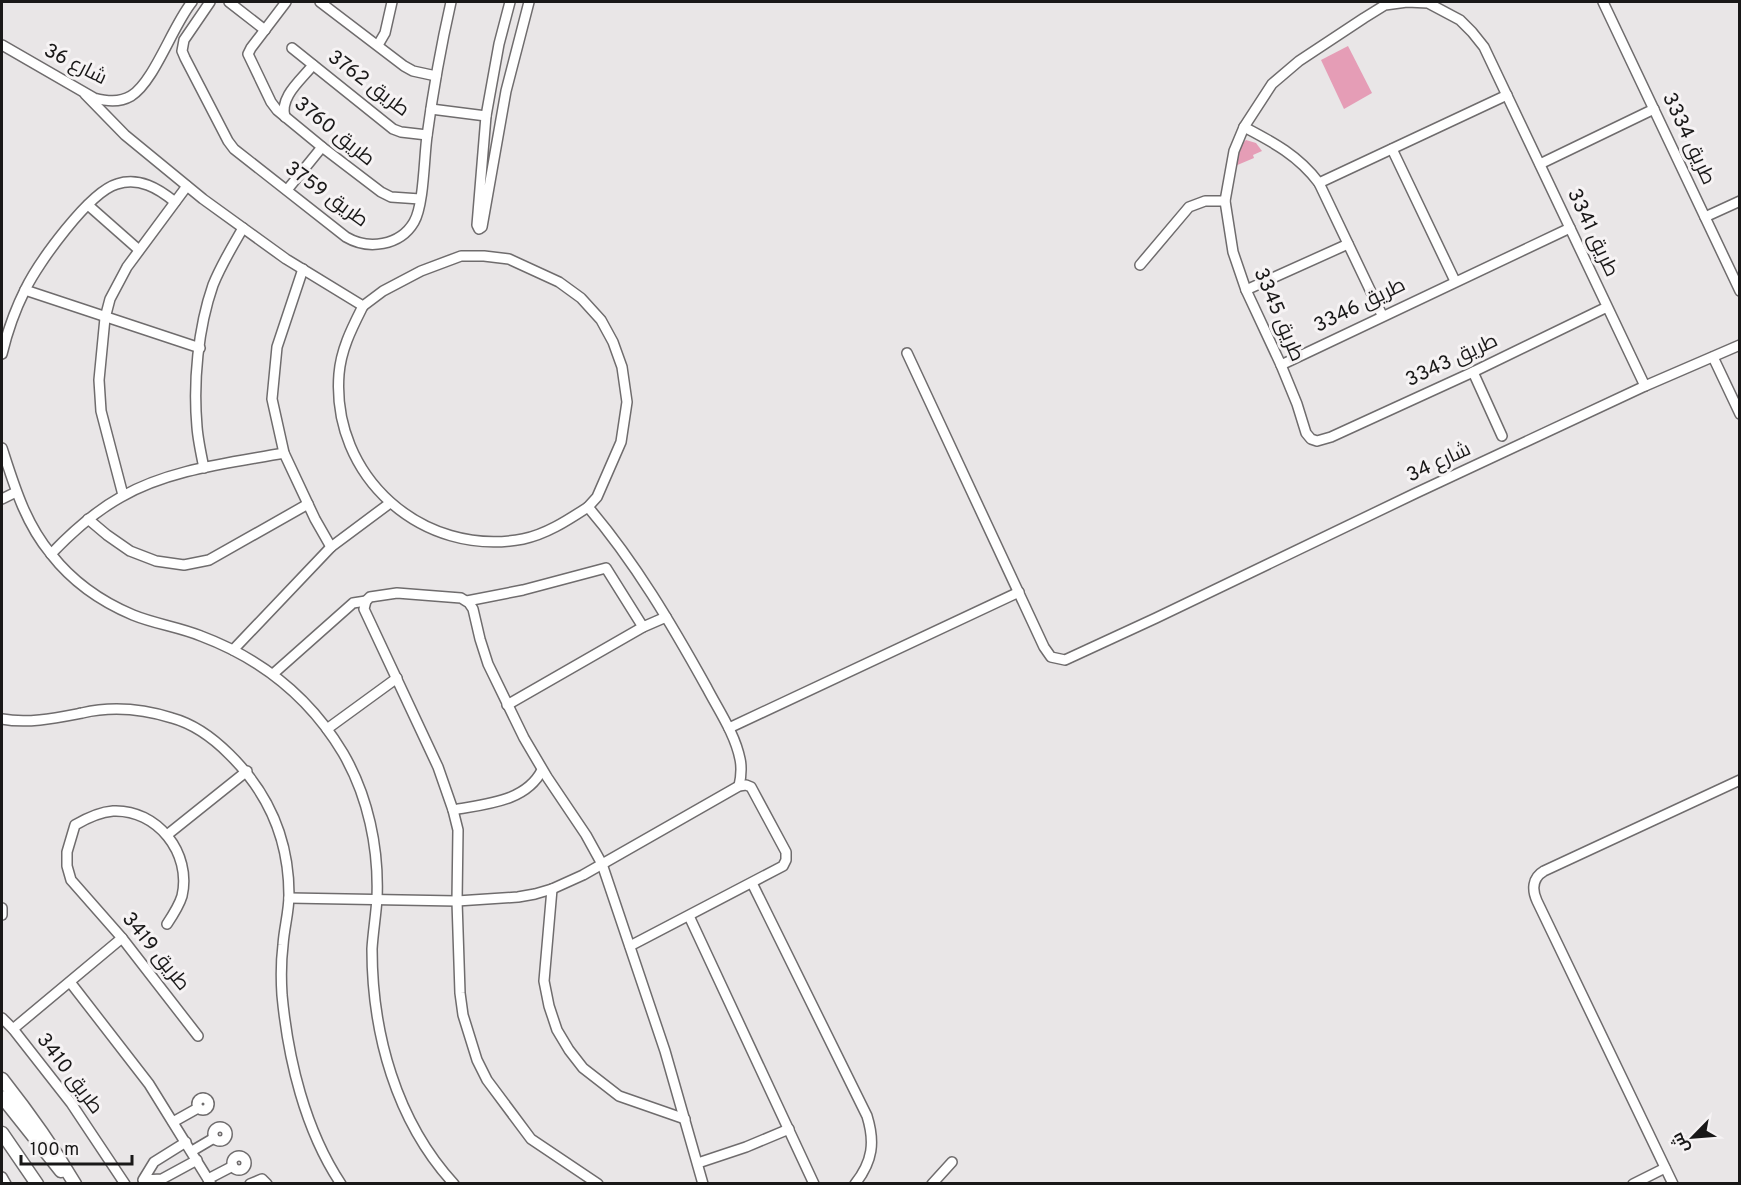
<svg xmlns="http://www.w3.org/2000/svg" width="1741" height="1185" font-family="Overpass,Cairo,sans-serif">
  <rect width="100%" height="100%" fill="#e9e6e7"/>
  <g fill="#e59db6">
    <path d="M1348 46 1372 93 1344 109 1321 60Z"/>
    <path d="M1246 140 1256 143 1262 151 1253 155 1254 158 1235 166V150Z"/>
  </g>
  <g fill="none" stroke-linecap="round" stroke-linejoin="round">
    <g stroke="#6f6c6d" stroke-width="12">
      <g id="minor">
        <path d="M210 2 184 40 182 51 185 58 228 141 234 149 346 237C368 250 400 246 414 222 424 205 424 157 427 136 433 91 441 46 451 2"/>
        <path d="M229 2 265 30"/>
        <path d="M286 2 251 48 248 54 271 102 277 110 322 147 381 192 391 197 420 199"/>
        <path d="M320 2 404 66 413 71 436 76"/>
        <path d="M510 2 499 44 486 116 477 225 479 229 482 227 506 91 529 2"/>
        <path d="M1603 2 1740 291"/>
        <path d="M2 45 94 98C106 101 119 103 131 96 154 82 173 25 192 2"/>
        <path d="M378 45 385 33 392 2"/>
        <path d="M292 48 393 129 401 132 427 135"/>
        <path d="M85 94 125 135 203 199 286 259 363 306 383 291 421 271 461 256H484L509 259 559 282 581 298 601 320 613 342 622 367 627 402 621 442 597 497 588 507C635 562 672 625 707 688 719 711 735 734 740 759 742 768 741 777 739 786"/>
        <path d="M431 109 486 116"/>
        <path d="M285 117C279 97 301 80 313 65"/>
        <path d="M1244 127C1273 142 1299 156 1319 183L1382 315"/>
        <path d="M1392 149 1455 281"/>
        <path d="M1540 164 1654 109"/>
        <path d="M1319 183 1507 95"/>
        <path d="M287 190 322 147"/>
        <path d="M88 205 139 250"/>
        <path d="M1705 217 1740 201"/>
        <path d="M1140 265 1189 207 1205 201H1225"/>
        <path d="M303 269 277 347 272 399 284 453 315 519 331 547"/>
        <path d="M25 290 200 348"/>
        <path d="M1246 290 1348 244"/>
        <path d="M363 306C352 328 341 349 339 374 331 476 422 558 523 539 547 534 568 520 588 507"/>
        <path d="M1607 307 1473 372 1331 437 1317 441 1311 439 1306 433 1297 404 1281 365 1246 290 1233 252 1225 201 1234 151 1244 127 1272 84 1299 61 1364 18 1385 5 1407 2 1428 3 1460 20 1472 32 1484 47 1645 386"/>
        <path d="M907 353 1044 647 1051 657 1065 660 1156 618 1416 493 1645 386 1740 345"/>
        <path d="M2 354C7 333 15 310 25 290 38 263 89 192 117 184 139 177 158 188 175 202"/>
        <path d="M1713 357 1740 414"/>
        <path d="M1281 365 1570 228"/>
        <path d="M1473 372 1502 436"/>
        <path d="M2 448C14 485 25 523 51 554 72 581 102 602 133 615 155 624 179 627 201 636 262 659 309 696 343 753 368 796 379 848 377 898 376 915 373 932 372 949 372 1033 396 1121 454 1184"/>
        <path d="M204 468C201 454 198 440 197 427 193 382 198 328 213 285 221 265 232 247 243 228"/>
        <path d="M123 495 101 411 99 380 105 318 110 299 127 267 187 186"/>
        <path d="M2 499 16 492"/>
        <path d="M88 519 107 535 130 551 156 561 184 565 209 560 308 504"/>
        <path d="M51 554C72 532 94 512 121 497 170 469 230 463 284 453"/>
        <path d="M467 601 523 590 606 568 643 627"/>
        <path d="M233 650 331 547 390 503"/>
        <path d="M273 674 353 603 366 601"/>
        <path d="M507 705 643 627 666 617"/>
        <path d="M2 719C28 724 56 718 82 713 112 706 143 709 172 718 194 724 213 738 229 754 269 793 289 839 289 895 289 912 284 928 283 945 281 961 281 979 282 995 288 1059 305 1130 341 1184"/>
        <path d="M729 728 1019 592"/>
        <path d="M327 729 397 678"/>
        <path d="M453 810C485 804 526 802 542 770"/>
        <path d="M167 835 247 771"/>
        <path d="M752 883 867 1116C875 1142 873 1161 855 1184"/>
        <path d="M552 889 544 981 549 1006 557 1030 569 1050 583 1068 619 1096 685 1119"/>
        <path d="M289 898 457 901 518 897 535 894 552 889 583 875 739 786 746 785 751 787 786 852V860L783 866 630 946"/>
        <path d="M2 908V915"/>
        <path d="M689 916 814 1184"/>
        <path d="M167 924C173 915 179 906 182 896 192 853 157 809 113 811 99 812 87 818 75 825L67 852V866L71 880 122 938 198 1036"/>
        <path d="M70 982 149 1084 211 1184"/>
        <path d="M2 1018 13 1029 71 1103 125 1184"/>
        <path d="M13 1029 122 938"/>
        <circle cx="203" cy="1104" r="6"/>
        <path d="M173 1122 198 1108"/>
        <circle cx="220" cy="1134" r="7"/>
        <path d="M186 1142 154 1162 143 1180 162 1179 197 1160"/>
        <path d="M192 1151 214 1138"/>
        <circle cx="239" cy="1163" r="7"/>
        <path d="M698 1163 746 1147 789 1129"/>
        <path d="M2 1177 6 1184"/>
        <path d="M208 1179 233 1166"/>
        <path d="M250 1184 262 1179 267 1184"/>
        <path d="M598 1184 531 1139 487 1080 477 1060 463 1015 460 993 457 901 458 830 453 810 438 767 364 609 366 601 370 597 397 593 461 598 469 603 473 609 480 639 488 664 524 738 547 777 586 835 602 864 665 1051 703 1184"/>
        <path d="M932 1184 952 1162"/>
        <path d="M1633 1184 1665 1168"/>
        <path d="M1673 1184 1537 901C1532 890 1532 878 1544 871L1740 780"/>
      </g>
    </g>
    <g stroke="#6f6c6d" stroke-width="15">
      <g id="secondary">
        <path d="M2 1079C28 1112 53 1147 75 1184"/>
        <path d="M2 1097 61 1171"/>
        <path d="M2 1133 37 1184"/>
      </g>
    </g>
    <use href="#minor" stroke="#fff" stroke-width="9"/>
    <use href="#secondary" stroke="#fff" stroke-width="12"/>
  </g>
  <g text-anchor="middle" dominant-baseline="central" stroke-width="6" stroke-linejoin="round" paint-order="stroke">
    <g font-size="20" fill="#191818" stroke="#f6f3f4">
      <text transform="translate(75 65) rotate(27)">شارع 36</text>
      <text transform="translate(368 84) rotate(37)">طريق 3762</text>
      <text transform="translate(334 132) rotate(39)">طريق 3760</text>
      <text transform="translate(1688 139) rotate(65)">طريق 3334</text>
      <text transform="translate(326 195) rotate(36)">طريق 3759</text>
      <text transform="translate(1592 233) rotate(65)">طريق 3341</text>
      <text transform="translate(1360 306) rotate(-26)">طريق 3346</text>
      <text transform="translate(1278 315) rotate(67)">طريق 3345</text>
      <text transform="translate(1452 361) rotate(-25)">طريق 3343</text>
      <text transform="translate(1439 463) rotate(-25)">شارع 34</text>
      <text transform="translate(155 952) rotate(51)">طريق 3419</text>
      <text transform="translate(69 1074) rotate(53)">طريق 3410</text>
    </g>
  </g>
  <rect width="1741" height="1185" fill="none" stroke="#191818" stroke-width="6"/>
  <g transform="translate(1693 1137) rotate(245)" stroke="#f6f3f4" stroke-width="4.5" paint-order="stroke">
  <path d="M0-4.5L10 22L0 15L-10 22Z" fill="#191818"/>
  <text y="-9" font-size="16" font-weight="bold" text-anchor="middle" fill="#191818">ش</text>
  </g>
  <path d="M21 1155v9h111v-9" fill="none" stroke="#191818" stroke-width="3"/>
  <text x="30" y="1155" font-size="18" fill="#191818" stroke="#f6f3f4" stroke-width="4.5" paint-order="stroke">100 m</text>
</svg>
